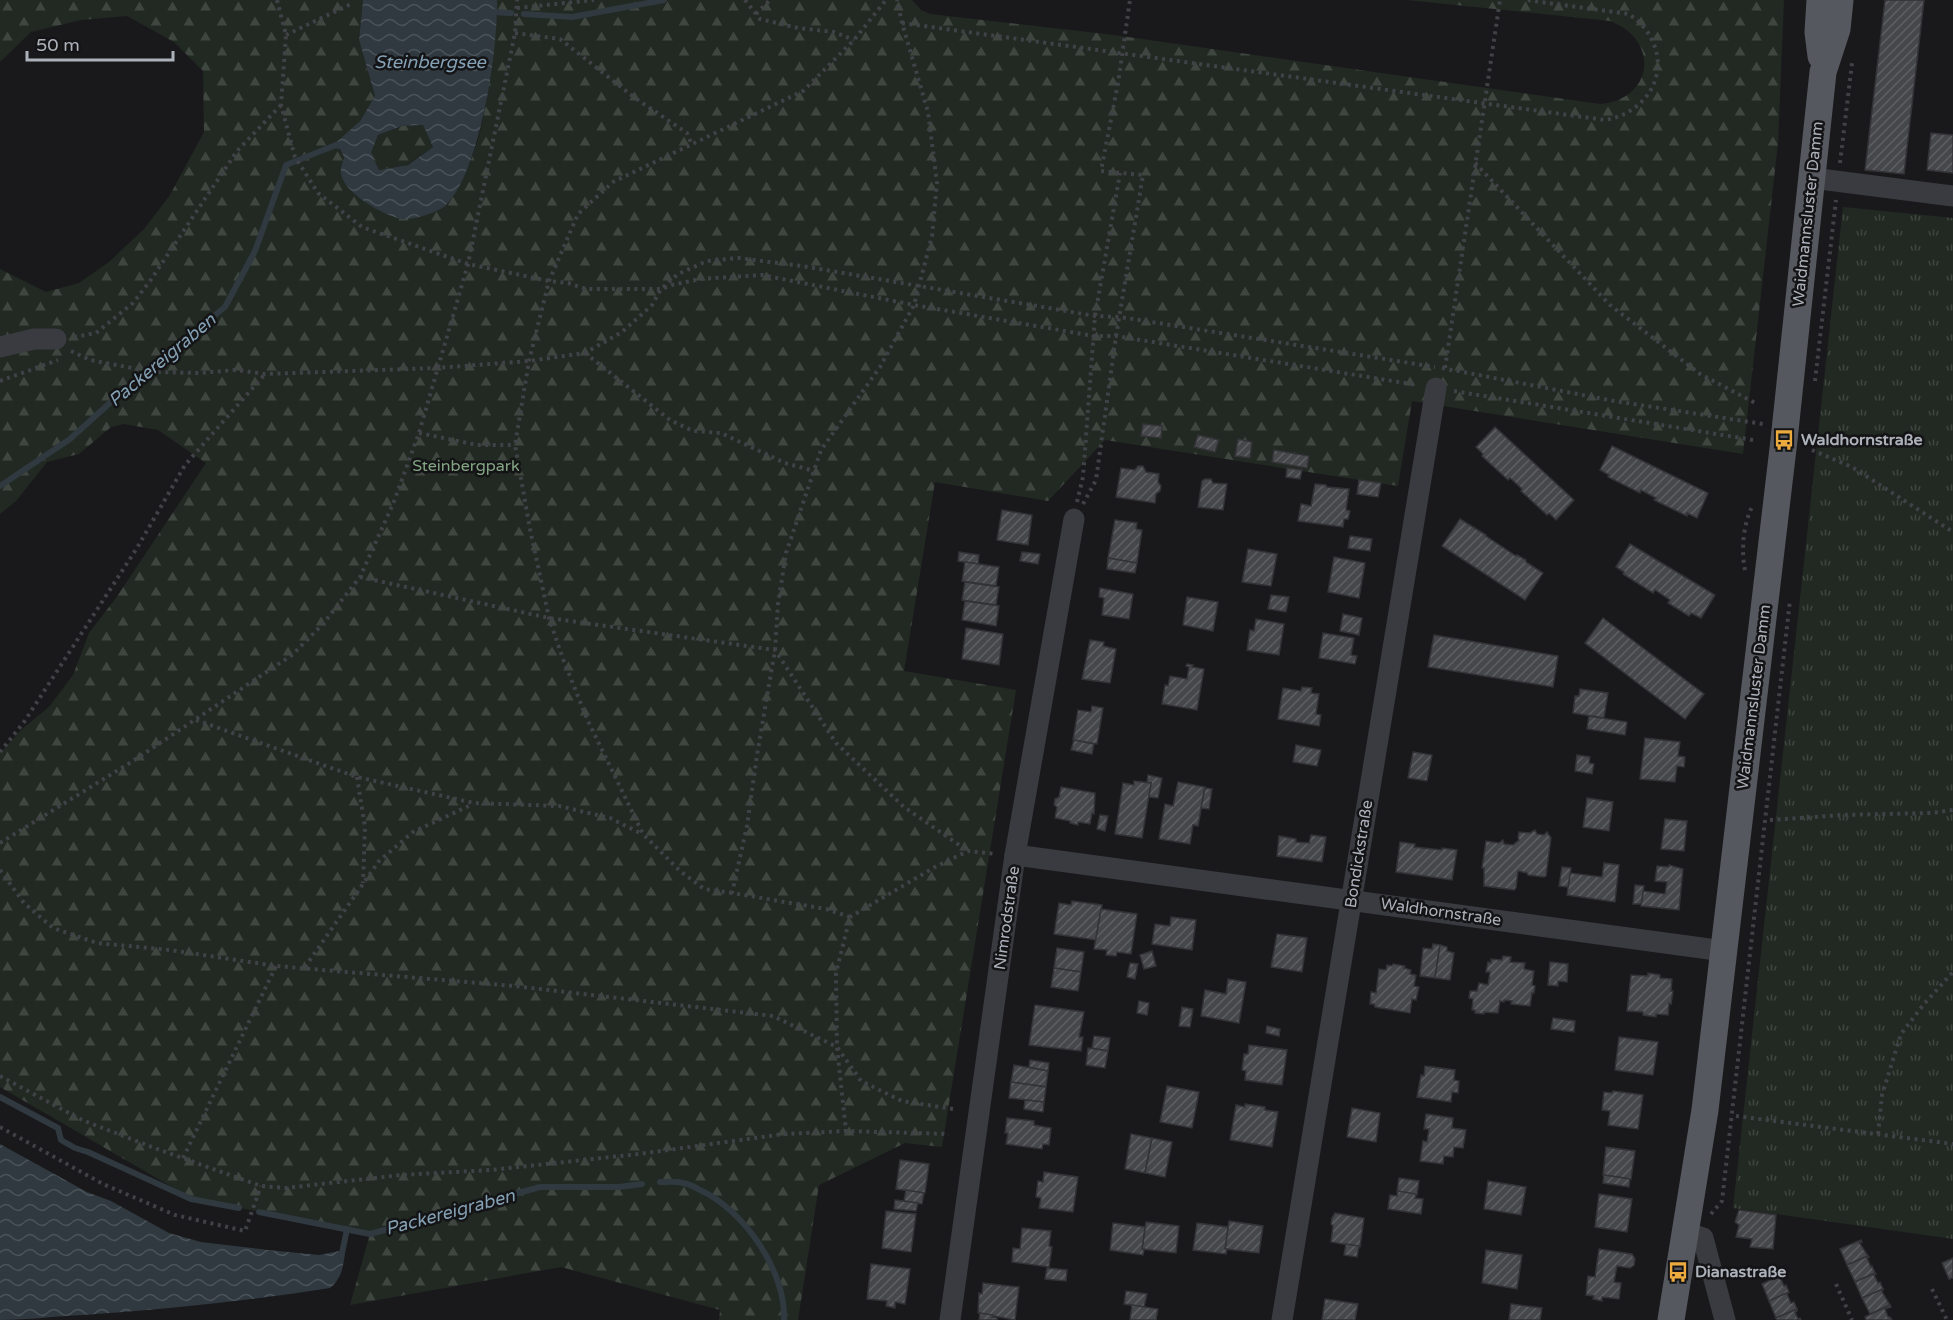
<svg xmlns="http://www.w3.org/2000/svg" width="1953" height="1320" font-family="'Varela Round',sans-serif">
  <defs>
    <pattern id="grass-tufts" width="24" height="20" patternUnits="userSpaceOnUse" patternTransform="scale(1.5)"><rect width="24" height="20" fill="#212922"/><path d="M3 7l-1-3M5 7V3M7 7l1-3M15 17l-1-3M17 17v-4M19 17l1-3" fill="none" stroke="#3f4640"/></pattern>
    <pattern id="forest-firs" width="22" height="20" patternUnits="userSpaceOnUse" patternTransform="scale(1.5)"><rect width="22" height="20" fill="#212922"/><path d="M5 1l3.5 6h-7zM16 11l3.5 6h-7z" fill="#3f4640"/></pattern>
    <pattern id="water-waves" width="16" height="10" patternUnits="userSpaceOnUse" patternTransform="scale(1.5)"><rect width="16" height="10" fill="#2f393f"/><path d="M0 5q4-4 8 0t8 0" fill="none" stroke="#4a5359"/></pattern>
    <pattern id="building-hatch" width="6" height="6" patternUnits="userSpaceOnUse" patternTransform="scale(1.5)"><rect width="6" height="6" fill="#46474b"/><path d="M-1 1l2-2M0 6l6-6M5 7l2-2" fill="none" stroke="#5e5f63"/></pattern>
  </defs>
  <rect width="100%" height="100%" fill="#19191b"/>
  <path fill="url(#grass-tufts)" d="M1843 207 1953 218V1239L1733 1208Z"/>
  <g fill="url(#forest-firs)">
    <path d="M0 0H363L359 40 375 96 360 121 331 148 340 149 344 157 341 168 445 205C479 165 487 106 492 56 494 37 497 19 497 0H912L921 10 930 14 1114 35 1600 104C1653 100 1661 40 1610 21L1407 0H1784L1778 143 1743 454 1412 401 1398 486 1105 440 1048 501 935 482 904 671 1016 690 942 1147 905 1143 819 1185 798 1320H719L720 1310 561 1267 350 1305 370 1234 191 1198 0 1087V753L22 729 49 707 73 675 89 633 116 598 206 463 158 430 124 424 111 427 79 454 47 462 16 501 0 514V269L46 292 79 283 109 262 144 229 170 195 204 132 203 71 174 42 127 16 81 20 31 32 0 62Z"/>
    <path d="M423 125 433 147 407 165 379 170 371 153 378 135 402 126Z"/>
  </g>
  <g fill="url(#water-waves)" fill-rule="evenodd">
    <path d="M363 0H497C498 49 481 172 445 206 436 213 413 220 402 219 384 216 344 193 341 174 340 168 343 162 344 157L340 149 330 148 360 121 375 96 359 40ZM423 125 433 147 408 165 379 170 371 153 378 135 402 126Z"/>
    <path d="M0 1144 87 1192 111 1201 169 1233 201 1242 268 1250 319 1255 339 1251 345 1253C343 1267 342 1278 330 1288 248 1301 166 1309 83 1315 55 1316 28 1320 0 1320Z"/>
  </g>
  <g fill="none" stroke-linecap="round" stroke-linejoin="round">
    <g stroke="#2f393f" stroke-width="6">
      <path d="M490 12 511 13"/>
      <path d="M524 14 572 17 664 0"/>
      <path d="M0 486 70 439 144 372 225 307 255 251 286 165 336 145"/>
      <path d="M0 1097 58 1128 61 1140 75 1148 88 1152 191 1199 239 1208"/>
      <path d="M660 1182C667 1182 676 1181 683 1183 689 1184 695 1187 700 1190 744 1210 786 1271 784 1320"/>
      <path d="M259 1212 370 1234 540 1187H619L642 1184"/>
      <path d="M341 1258 347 1229"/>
    </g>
  </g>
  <g fill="url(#building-hatch)" stroke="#333337" stroke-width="1.5">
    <path d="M1885 0H1924L1904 174 1865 170Z"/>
    <path d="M1931 133 1953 135V173L1927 170Z"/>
    <path d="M1143 424 1162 426 1161 438 1141 436Z"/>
    <path d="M1495 427 1574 500 1556 520 1549 513 1547 515 1521 491 1522 489 1510 478 1508 480 1482 456 1483 454 1476 447Z"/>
    <path d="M1198 435 1219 440 1215 452 1194 447Z"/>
    <path d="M1238 439 1252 442 1250 458 1235 456Z"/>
    <path d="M1612 446 1708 493 1697 518 1687 513V516L1654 500 1656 498 1641 490 1640 493 1608 477 1609 475 1600 470Z"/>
    <path d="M1274 450 1309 456 1307 468 1272 462Z"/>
    <path d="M1138 466H1143L1146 472 1159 474 1158 482 1161 486 1160 491 1156 494 1155 503 1116 497 1121 468 1135 470Z"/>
    <path d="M1287 468 1302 470 1300 479 1286 477Z"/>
    <path d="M1205 479H1211L1213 483 1227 484 1223 510 1198 507 1202 481Z"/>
    <path d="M1359 480 1381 483 1378 497 1357 494Z"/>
    <path d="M1315 484 1326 485 1327 487 1349 489 1346 510 1350 511 1348 519H1344L1343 527 1298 521 1301 504 1311 506Z"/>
    <path d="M1002 510 1032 515 1028 545 997 540Z"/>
    <path d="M1460 519 1486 535V536L1516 556 1517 555 1526 560V562L1543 573 1525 600 1442 546Z"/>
    <path d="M1115 520 1137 523 1136 529 1142 530 1137 563 1108 558Z"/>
    <path d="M1350 536 1372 539 1370 551 1348 548Z"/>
    <path d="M1630 544 1715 595 1701 618 1691 613 1689 616 1668 603 1670 600 1655 590 1653 593 1623 574 1624 572 1616 567Z"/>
    <path d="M1248 549 1277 554 1271 586 1242 582Z"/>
    <path d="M959 552 979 555 978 564 958 561Z"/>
    <path d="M1022 552 1040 554 1038 564 1020 561Z"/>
    <path d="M1334 557 1365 563 1359 598 1328 592Z"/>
    <path d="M1108 558 1137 563 1135 573 1107 569Z"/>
    <path d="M965 562 999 567 996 586 962 581Z"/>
    <path d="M965 582 999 587 996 605 962 600Z"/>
    <path d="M1100 588 1133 594 1129 619 1102 615 1104 598 1099 597Z"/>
    <path d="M1271 595 1289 597 1286 612 1268 609Z"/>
    <path d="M1187 597 1218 602 1213 631 1183 625Z"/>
    <path d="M965 601 999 606 996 626 962 620Z"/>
    <path d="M1343 614 1362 618 1359 635 1340 631Z"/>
    <path d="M1603 618 1704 694 1685 719 1585 643Z"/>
    <path d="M1256 619 1284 624 1279 655 1247 650 1250 630 1254 631Z"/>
    <path d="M966 628 1003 634 999 665 962 659Z"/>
    <path d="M1323 633 1354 638 1351 655 1357 656 1355 664 1319 658Z"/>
    <path d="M1434 635 1558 656 1553 687 1428 667Z"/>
    <path d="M1090 640 1104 642 1103 646 1116 649 1110 683 1082 679Z"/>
    <path d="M1187 664 1193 665 1192 667 1204 669 1197 710 1162 704 1165 685 1168 686 1170 676 1187 679 1189 667 1186 666Z"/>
    <path d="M1302 687 1312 688 1311 693 1319 694 1316 714 1321 715 1319 726 1278 719 1283 688 1301 691Z"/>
    <path d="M1580 689 1608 693 1604 718 1573 713 1575 696H1579Z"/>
    <path d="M1092 706 1103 708 1097 744 1073 740 1078 710 1091 712Z"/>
    <path d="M1589 716 1627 722 1625 735 1587 729Z"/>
    <path d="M1645 738 1680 742 1678 756 1685 757 1684 767 1677 766 1675 782 1640 779Z"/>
    <path d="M1074 740 1094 744 1092 754 1071 750Z"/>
    <path d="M1296 745 1321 750 1317 766 1293 762Z"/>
    <path d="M1413 752 1432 755 1427 781 1408 778Z"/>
    <path d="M1577 755 1590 757 1589 763 1594 764 1592 774 1575 771Z"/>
    <path d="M1148 775 1162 778 1158 798 1149 797 1151 783H1147Z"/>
    <path d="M1134 781 1151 783 1142 838 1115 834 1123 783 1134 785Z"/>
    <path d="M1178 782 1205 787 1198 826 1193 825 1190 844 1159 839 1165 804 1173 806Z"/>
    <path d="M1061 787 1095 793 1094 814 1092 813 1090 824 1078 822V825L1070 823V821L1055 818 1057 807 1054 805 1055 799 1059 797Z"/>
    <path d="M1205 788 1212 789 1209 809 1201 808Z"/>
    <path d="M1587 798 1613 802 1609 831 1583 827Z"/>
    <path d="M1100 815 1108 816 1105 831 1097 829Z"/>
    <path d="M1665 819 1687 821 1684 851 1661 849Z"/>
    <path d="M1535 830 1537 834 1544 835 1547 832 1551 838 1546 876 1544 877 1528 875 1527 873 1518 871 1516 888 1514 890 1484 886V868H1482L1486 841 1499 843 1503 840 1504 844 1513 845 1519 840 1518 838 1519 832 1530 833Z"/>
    <path d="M1311 835 1326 837 1322 862 1277 856 1279 836 1296 839V842L1309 843Z"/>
    <path d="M1400 842 1415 844 1414 847 1442 850V848L1457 850 1452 880 1396 872Z"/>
    <path d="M1604 863 1619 865 1615 902 1567 895 1570 873 1602 877Z"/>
    <path d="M1669 865 1683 869 1679 910 1641 906 1643 891 1665 894 1667 882 1655 881 1657 866 1669 867Z"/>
    <path d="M1562 867 1571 868 1568 887 1559 886Z"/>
    <path d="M1635 885 1644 886 1641 904H1633Z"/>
    <path d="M1072 901 1102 905 1096 940 1054 934 1059 903 1071 905Z"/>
    <path d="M1101 909 1137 914 1131 954 1117 952 1116 956 1106 955 1107 950 1094 949Z"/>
    <path d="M1171 917 1196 920 1192 950 1152 944 1155 924 1170 926Z"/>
    <path d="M1277 934 1307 938 1302 972 1271 967Z"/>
    <path d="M1433 944 1440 945 1435 978 1420 976 1423 948 1432 949Z"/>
    <path d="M1440 945 1447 947V951L1454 953 1450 980 1435 978Z"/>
    <path d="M1057 948 1084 952 1081 972 1054 968Z"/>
    <path d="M1152 951 1156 966 1144 969 1140 955Z"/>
    <path d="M1503 956 1511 957 1510 962 1525 963 1524 969 1534 971 1532 985 1535 986 1534 993H1532L1530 1006 1511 1004 1512 1001 1504 1000V1002L1500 1001 1498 1013 1484 1012V1014L1475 1013V1010H1472L1473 999 1469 998 1470 991H1477L1479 983 1488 985 1490 972H1486L1488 962 1491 963V959L1502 960Z"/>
    <path d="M1550 962 1568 964 1567 982 1558 981V986L1548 985Z"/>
    <path d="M1130 963 1138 964 1135 979 1127 977Z"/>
    <path d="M1393 964 1405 966 1404 968 1411 970 1410 974 1416 975 1414 986 1419 987 1416 1000 1412 999 1410 1013 1375 1007 1374 1004H1370L1371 992 1376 993 1379 969 1386 970 1387 965 1392 966Z"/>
    <path d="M1054 968 1081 972 1078 991 1051 987Z"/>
    <path d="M1648 973 1660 975V978L1672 979 1671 991H1673L1671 1004 1669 1003 1668 1015 1656 1014V1017L1643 1015V1012L1627 1011 1631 975 1648 976Z"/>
    <path d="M1228 979 1246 982 1239 1023 1201 1016 1205 990 1226 994Z"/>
    <path d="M1139 1001 1149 1003 1147 1015 1137 1013Z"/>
    <path d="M1035 1005 1084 1012 1079 1037H1083L1081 1051 1029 1045Z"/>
    <path d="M1182 1007 1193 1009 1190 1027 1179 1026Z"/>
    <path d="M1553 1018 1575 1021 1574 1032 1551 1029Z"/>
    <path d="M1267 1026 1280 1029 1279 1036 1266 1033Z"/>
    <path d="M1094 1036 1110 1038 1108 1051 1092 1048Z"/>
    <path d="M1619 1037 1658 1042 1653 1075 1615 1070Z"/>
    <path d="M1249 1045 1287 1050 1282 1085 1245 1080 1246 1071 1242 1070 1244 1054H1248Z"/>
    <path d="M1088 1048 1108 1051 1105 1068 1086 1065Z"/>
    <path d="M1030 1060 1049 1063 1048 1071 1029 1067Z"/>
    <path d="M1014 1065 1048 1071 1046 1087 1011 1082Z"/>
    <path d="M1425 1066 1455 1070 1454 1080 1459 1081 1458 1093 1452 1092 1451 1102 1417 1097 1421 1075 1424 1076Z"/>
    <path d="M1011 1082 1046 1087 1044 1102 1009 1098Z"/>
    <path d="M1167 1086 1199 1092 1192 1128 1160 1122Z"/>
    <path d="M1613 1091 1643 1095 1638 1129 1608 1125 1610 1111 1602 1110 1604 1092 1612 1093Z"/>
    <path d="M1025 1100 1044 1102 1043 1112 1024 1109Z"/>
    <path d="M1245 1104 1265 1107V1110L1278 1112 1272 1147 1230 1140 1236 1105 1245 1107Z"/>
    <path d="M1352 1108 1380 1113 1376 1142 1347 1137Z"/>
    <path d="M1426 1114 1453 1118 1452 1128 1466 1130 1463 1148 1454 1147 1453 1157 1444 1156 1443 1164 1420 1161 1423 1141 1427 1142 1429 1129H1424Z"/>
    <path d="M1007 1118 1034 1121V1125L1051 1128 1049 1145 1043 1144 1042 1149 1006 1144 1008 1133H1005Z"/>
    <path d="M1131 1134 1152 1138 1145 1173 1125 1169Z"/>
    <path d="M1152 1138 1172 1142 1165 1177 1145 1173Z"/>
    <path d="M1606 1147 1635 1151 1631 1179 1603 1175Z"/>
    <path d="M900 1160 929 1164 925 1193 896 1189Z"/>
    <path d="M1044 1172 1078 1177 1073 1212 1039 1208 1041 1198 1036 1197 1038 1181 1043 1182Z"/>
    <path d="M1604 1175 1630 1179 1629 1187 1603 1183Z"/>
    <path d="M1399 1178 1419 1181 1417 1195 1397 1192Z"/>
    <path d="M1488 1181 1526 1187 1521 1215 1484 1209Z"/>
    <path d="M906 1190 924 1193 922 1204 904 1201Z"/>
    <path d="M1398 1191 1416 1194 1415 1198 1423 1199 1421 1214 1388 1209 1390 1195 1397 1196Z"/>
    <path d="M1599 1194 1632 1199 1627 1232 1595 1227Z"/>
    <path d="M895 1200 918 1203 916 1211 894 1209Z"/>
    <path d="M1739 1210 1776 1215 1773 1249 1750 1247 1752 1239 1736 1237 1739 1225 1735 1222Z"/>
    <path d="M886 1211 916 1214 911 1252 882 1248Z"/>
    <path d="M1335 1213 1364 1218 1360 1247 1331 1242 1333 1226 1331 1224 1332 1218Z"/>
    <path d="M1229 1221 1263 1226 1259 1253 1225 1249Z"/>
    <path d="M1146 1222 1179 1226 1176 1253 1142 1249Z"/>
    <path d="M1113 1223 1145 1227 1142 1249H1144L1143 1255 1110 1250Z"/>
    <path d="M1197 1223 1228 1227 1225 1249H1227L1226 1254 1193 1250Z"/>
    <path d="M1022 1228 1051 1231 1049 1246 1052 1247 1049 1267 1012 1262 1013 1248 1020 1249Z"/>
    <path d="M1861 1240 1862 1242H1859L1868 1256 1847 1265 1840 1249Z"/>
    <path d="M1346 1244 1359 1246 1357 1257 1344 1255Z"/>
    <path d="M1599 1249 1632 1254 1635 1259 1634 1265 1630 1268 1617 1266 1614 1282 1621 1283 1619 1299 1602 1297V1301L1593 1299 1594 1296 1586 1295 1588 1276 1595 1277Z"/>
    <path d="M1486 1250 1522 1255 1517 1289 1482 1283Z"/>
    <path d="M1868 1256 1869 1257 1867 1258 1871 1267 1872 1266 1875 1273 1855 1282 1847 1265Z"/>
    <path d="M1953 1258V1278L1949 1279 1942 1263Z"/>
    <path d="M871 1264 910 1269 905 1304 895 1302V1308L886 1306 887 1301 867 1299Z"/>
    <path d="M1047 1268 1067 1270 1066 1281 1045 1279Z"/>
    <path d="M1875 1273 1876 1274 1874 1275 1878 1283 1880 1282 1883 1289 1862 1298 1855 1282Z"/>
    <path d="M1782 1275 1780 1277 1784 1286 1786 1285 1789 1292 1769 1301 1762 1284Z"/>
    <path d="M983 1283 1019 1287 1015 1320 978 1313 979 1293 982 1294Z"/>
    <path d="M1883 1289 1882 1292 1890 1305 1870 1314 1862 1298Z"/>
    <path d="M1126 1291 1147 1294 1144 1307 1124 1304Z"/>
    <path d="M1789 1292 1787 1294 1791 1303 1794 1302 1797 1309 1776 1318 1769 1301Z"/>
    <path d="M1325 1299 1358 1304 1355 1320H1322Z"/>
    <path d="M1511 1304 1542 1308 1540 1320H1509Z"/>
    <path d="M1132 1305 1158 1309 1156 1320H1130Z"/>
    <path d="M1890 1305 1891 1307 1885 1309 1888 1317H1890L1892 1320H1866L1865 1317Z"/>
    <path d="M1797 1309V1311L1795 1312 1798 1319 1800 1318 1801 1320H1777L1776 1318Z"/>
    <path d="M980 1313 993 1315 992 1317 997 1318V1320H979Z"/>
  </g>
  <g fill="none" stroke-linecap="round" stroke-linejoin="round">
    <g stroke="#404247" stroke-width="4" stroke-dasharray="3 4.5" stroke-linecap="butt">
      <path d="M277 0 286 35 281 105 295 157 318 193 362 227 468 264 549 281 568 283 586 289H661L672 285 700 279 762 275 914 305 1094 336H1116L1417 385"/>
      <path d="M745 0 760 19 798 28 834 32 854 40"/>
      <path d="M517 8 594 0"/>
      <path d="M756 14 770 0"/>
      <path d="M902 23 1605 120C1644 114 1671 76 1651 38 1646 28 1638 21 1629 14L1526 0"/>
      <path d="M515 33 560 39 635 98 687 133 691 143"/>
      <path d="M286 35 351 4"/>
      <path d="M1475 163 1610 305 1700 374 1757 404"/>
      <path d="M1840 163 1852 63"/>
      <path d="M74 337 96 333 133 303 150 281 237 151 281 105"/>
      <path d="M71 351 90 360 153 372 199 373 236 370 265 374 437 368 529 361 585 353 622 332 652 305 661 289 678 274 707 261 738 258 802 266 1095 316 1120 317 1435 367"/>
      <path d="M585 353 670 420 693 431 721 433 785 463 814 471"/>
      <path d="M1442 368 1614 401 1763 424"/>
      <path d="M1445 368 1500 0"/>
      <path d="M0 381 58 360"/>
      <path d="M1815 381 1836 200"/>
      <path d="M1454 391 1753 440"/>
      <path d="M419 433 477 445H515"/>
      <path d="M1812 450 1852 467 1953 532"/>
      <path d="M1077 502 1083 477 1095 316 1120 173"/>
      <path d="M1083 504 1096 480 1116 336 1143 175 1101 171 1118 83 1130 0"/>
      <path d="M1745 570C1741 551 1743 525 1752 507"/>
      <path d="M360 577 549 618 775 650 836 743 904 807 968 851"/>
      <path d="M196 720 357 777 474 803 559 806 610 818 642 834"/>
      <path d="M0 752 24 722 137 548 185 465 265 374"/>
      <path d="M357 777 365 827 363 883"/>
      <path d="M1770 820 1842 815 1932 813 1953 810"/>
      <path d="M0 843 136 759 292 655 323 624 360 577 393 504 419 433 468 264 515 33 517 0"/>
      <path d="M0 870 24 903 53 928 97 943 170 950 276 966 514 986 773 1016 837 1047 846 1131"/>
      <path d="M732 893 704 889 680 871 643 834 587 719 563 659 549 618 530 529 515 445 529 361 549 281 578 214 613 182 803 91 854 40 886 0"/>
      <path d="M850 917 826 909 732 893 747 826 757 755 775 650 778 604 786 553 821 450 880 367 914 305 932 236 937 183 928 112 902 23 897 0"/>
      <path d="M305 967 379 861 413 832 473 804"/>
      <path d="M0 1076 82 1120 157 1149 261 1186 286 1188 401 1175 491 1170 639 1154 784 1134 846 1131 949 1134"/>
      <path d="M953 1109 902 1101 861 1081 837 1047 836 973 850 917 935 867 968 851 996 854"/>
      <path d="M1736 1116 1953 1144"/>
      <path d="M0 1127 103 1184 175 1215 245 1231 261 1186"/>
      <path d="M1878 1134 1882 1095 1901 1034 1924 1004 1953 972"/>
      <path d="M183 1158 276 966"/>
      <path d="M1711 1214 1722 1201 1790 600"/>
      <path d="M1836 1284 1852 1320"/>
      <path d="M1932 1289 1947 1320"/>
    </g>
    <g stroke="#3a3b40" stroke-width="21">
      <path d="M1812 178 1953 196"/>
      <path d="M0 347 34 339H56"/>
      <path d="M1015 855 1724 951"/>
      <path d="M1685 1232 1703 1238 1725 1320"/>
      <path d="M950 1320 1015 855 1074 519"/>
      <path d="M1282 1320 1436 388"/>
    </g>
    <g stroke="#56585f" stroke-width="27">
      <path d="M1820 0 1818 32 1821 56"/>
      <path d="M1671 1320 1705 1110 1784 440 1823 72 1837 29 1840 0"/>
    </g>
  </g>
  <defs>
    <g id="bus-bare" transform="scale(1.62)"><path d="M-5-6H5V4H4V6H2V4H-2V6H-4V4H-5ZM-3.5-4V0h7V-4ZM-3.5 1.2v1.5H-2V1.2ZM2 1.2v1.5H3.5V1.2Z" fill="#edab3f" stroke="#141416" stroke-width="2.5" paint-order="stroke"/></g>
  </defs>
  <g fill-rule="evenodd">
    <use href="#bus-bare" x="1784" y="440"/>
    <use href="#bus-bare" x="1678" y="1272"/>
  </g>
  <g text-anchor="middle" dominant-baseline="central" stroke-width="5" stroke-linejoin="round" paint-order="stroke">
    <g font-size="16" fill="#acb1ba" stroke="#141416">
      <text transform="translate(1808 214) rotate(-84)">Waidmannsluster Damm</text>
      <text transform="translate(1754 697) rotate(-83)">Waidmannsluster Damm</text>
      <text transform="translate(1359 854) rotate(-81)">Bondickstraße</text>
      <text transform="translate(1441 912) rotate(8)">Waldhornstraße</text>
      <text transform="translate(1007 918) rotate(-82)">Nimrodstraße</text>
    </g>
    <g font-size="16" font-weight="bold" fill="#acb1ba" stroke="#141416" text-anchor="start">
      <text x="1801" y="440">Waldhornstraße</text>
      <text x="1695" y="1272">Dianastraße</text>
    </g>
    <g font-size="16" fill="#84a584" stroke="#141416">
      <text x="466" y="466">Steinbergpark</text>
    </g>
    <g font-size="18" font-style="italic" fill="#84a0b4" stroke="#141416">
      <text x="430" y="62">Steinbergsee</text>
      <text transform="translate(162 360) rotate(-40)">Packereigraben</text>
      <text transform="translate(450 1212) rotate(-15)">Packereigraben</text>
    </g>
  </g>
  <path d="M27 51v9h146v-9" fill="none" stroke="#acb1ba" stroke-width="3"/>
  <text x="36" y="51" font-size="18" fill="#acb1ba" stroke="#141416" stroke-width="4.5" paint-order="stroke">50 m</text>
</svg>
